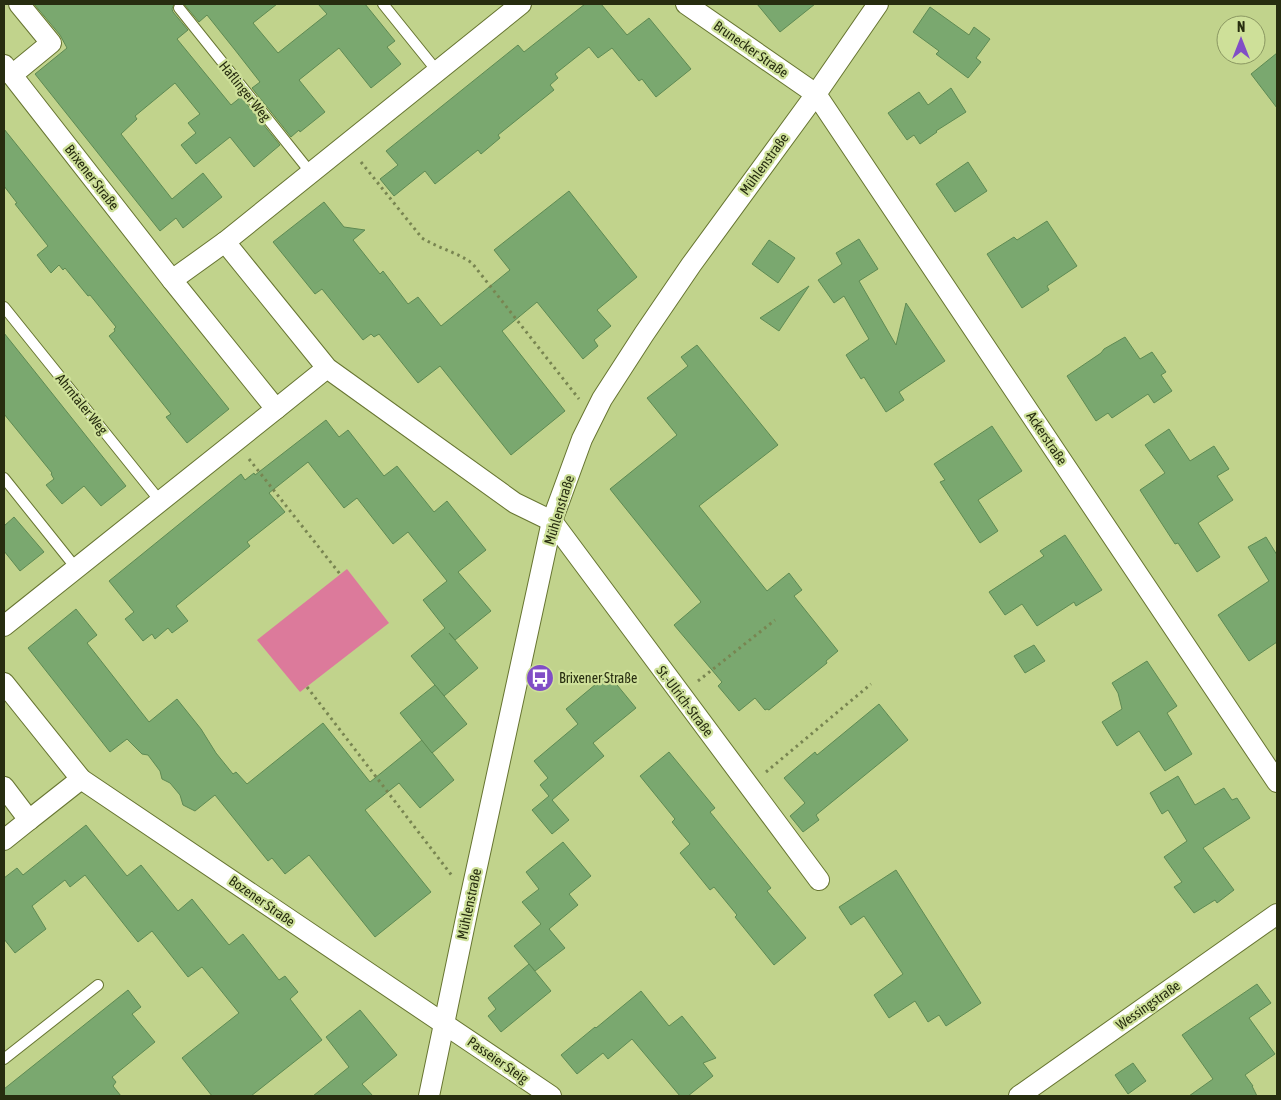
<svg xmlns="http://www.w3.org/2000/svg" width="1281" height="1100" font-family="'Asap Condensed',sans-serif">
  <rect width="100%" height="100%" fill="#c1d38c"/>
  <path fill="#dc7a9b" d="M347 569 389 623 300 692 257 640Z"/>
  <g fill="#7aa86f" stroke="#5e8a53">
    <path d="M34 4H174L172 9 173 12 188 30 177 39 231 105 241 97 280 145 254 167 230 137 196 164 181 145 196 133 188 123 200 114 175 83 135 116 137 119 121 134 172 199 203 173 222 197 183 228 176 218 160 231 35 74 67 48 60 35Z"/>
    <path d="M184 4H277L253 23 278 53 327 14 318 4H365L395 41 387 47 401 64 371 88 339 48 299 80 325 112 300 132 299 130 291 137 252 88 260 82 235 50 207 15 199 22Z"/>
    <path d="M585 4H601L627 35 649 18 691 69 656 97 642 79 639 81 612 48 598 58 589 47 555 74 558 78 550 85 554 90 498 135 500 138 481 154 478 150 435 184 425 171 394 196 380 179 398 165 386 151 518 45 524 52Z"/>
    <path d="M757 4H815L780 32Z"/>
    <path d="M930 7 969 35 974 27 990 39 976 58 981 62 968 78 936 54 939 51 913 32Z"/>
    <path d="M1277 53V108L1251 74Z"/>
    <path d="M951 88 966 112 936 131 937 132 920 144 914 135 907 140 888 113 919 92 928 105Z"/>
    <path d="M4 129 229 409 187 443 166 417 171 414 109 336 115 331 114 329 116 327 90 295 88 296 65 268 63 270 59 265 51 273 37 255 48 246 15 204 17 203 4 186Z"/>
    <path d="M968 162 987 191 955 212 936 184Z"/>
    <path d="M569 191 637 277 597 310 611 326 594 340 598 346 583 359 537 302 502 331 565 411 511 455 440 366 418 383 379 334 374 337 371 334 363 340 322 289 315 294 273 242 324 202 344 227 365 230 353 240 380 274 383 271 408 304 418 297 441 326 510 270 494 250Z"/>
    <path d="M1047 221 1077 266 1047 286 1049 290 1022 308 987 254 1014 237 1017 240Z"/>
    <path d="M859 239 878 269 859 281 896 345 906 303 945 361 899 392 904 400 886 412 864 377 861 379 846 355 869 339 844 296 834 303 818 280 842 264 836 253Z"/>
    <path d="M769 240 795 258 778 283 752 264Z"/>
    <path d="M809 286 779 331 760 318Z"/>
    <path d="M4 333 126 486 101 506 84 486 62 504 46 485 54 479 51 474 52 473 4 414Z"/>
    <path d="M1125 337 1140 359 1152 352 1166 372 1161 375 1172 391 1154 403 1148 394 1112 418 1108 413 1096 421 1067 376 1101 353 1104 349Z"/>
    <path d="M697 345 778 445 699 506 767 591 789 573 802 590 794 596 838 651 826 661 827 663 769 710 767 709 765 710 755 698 739 711 718 686 722 682 674 625 701 602 610 489 677 435 647 398 688 366 681 357Z"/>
    <path d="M326 420 339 437 348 430 384 476 397 466 434 512 447 501 486 550 458 572 491 611 455 640 449 633 478 668 444 696 411 656 445 628 423 600 447 581 408 532 393 544 357 498 344 508 308 462 269 493 285 512 247 542 250 546 176 606 188 621 172 633 168 628 155 639 152 634 143 641 125 619 134 612 109 581 241 474 245 480 254 473 255 475Z"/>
    <path d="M992 426 1022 471 978 500 998 531 980 543 940 482 945 480 934 464Z"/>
    <path d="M1169 429 1190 461 1214 446 1229 469 1217 476 1233 500 1198 523 1220 557 1197 572 1178 543 1175 544 1140 490 1165 473 1145 445Z"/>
    <path d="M14 517 44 552 20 571 4 551V526Z"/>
    <path d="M1065 535 1102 590 1076 606 1074 602 1037 626 1022 604 1005 615 989 592 1044 556 1040 551Z"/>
    <path d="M1266 537 1277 555V642L1249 661 1218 615 1269 581 1248 547Z"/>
    <path d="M76 609 97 635 87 643 149 722 177 699 201 729 216 753 233 774 236 772 247 784 323 723 370 782 422 740 454 780 420 808 399 783 365 810 431 892 375 937 309 855 285 874 272 858 268 861 215 795 195 811 183 805 180 795 170 783 162 779 160 771 148 755 142 754 127 739 110 752 28 648Z"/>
    <path d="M1034 645 1045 661 1025 673 1014 656Z"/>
    <path d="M1147 661 1177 706 1167 713 1192 754 1165 771 1139 731 1117 746 1102 722 1122 709 1118 693 1112 683Z"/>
    <path d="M608 674 636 708 593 743 604 756 552 800 569 820 552 834 532 810 549 796 540 785 548 778 534 761 578 724 566 709Z"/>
    <path d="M435 685 467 724 432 753 400 713Z"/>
    <path d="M879 704 908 740 816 815 819 820 803 832 790 816 805 803 784 778 815 752 817 755Z"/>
    <path d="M669 752 715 808 710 812 771 888 767 891 806 938 774 965 735 917 737 915 714 887 710 890 680 853 690 844 672 822 675 819 640 776Z"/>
    <path d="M1178 776 1195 805 1224 788 1232 800 1237 798 1250 818 1203 848 1234 890 1217 903 1215 900 1194 913 1174 887 1182 882 1164 857 1187 841 1168 810 1162 814 1150 793Z"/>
    <path d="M86 825 127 876 141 865 178 911 192 899 229 945 243 934 279 980 285 976 298 992 290 999 322 1040 251 1096H212L182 1058 239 1013 202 967 188 977 152 931 138 942 85 875 70 887 65 880 32 906 46 929 15 953 4 939V878L17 868 23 875Z"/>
    <path d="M563 842 591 876 569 894 578 905 549 929 565 948 535 971 514 946 541 924 522 902 539 889 526 872Z"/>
    <path d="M896 870 981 1003 946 1026 939 1015 928 1022 915 1001 889 1018 874 995 903 974 864 916 851 925 839 907Z"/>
    <path d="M529 964 551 991 501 1032 488 1016 496 1009 488 998Z"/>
    <path d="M1257 984 1271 1003 1249 1018 1275 1054 1245 1075 1253 1086H1252L1257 1096H1189L1213 1079 1182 1035Z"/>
    <path d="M128 990 141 1007 132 1014 155 1042 112 1077 116 1082 113 1086 121 1096H4V1089Z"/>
    <path d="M641 991 669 1026 682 1016 716 1058 703 1063 713 1076 688 1096H680L632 1039 608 1059 603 1053 577 1074 561 1055 595 1027 596 1028Z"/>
    <path d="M360 1010 397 1055 362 1084 373 1096H313L349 1067 326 1037Z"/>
    <path d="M1133 1063 1146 1081 1128 1094 1115 1075Z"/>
  </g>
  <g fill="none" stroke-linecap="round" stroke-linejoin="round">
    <g stroke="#677531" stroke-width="12">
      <g id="service">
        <path d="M383 4 437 71"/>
        <path d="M179 8 311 173"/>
        <path d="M4 307 160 501"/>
        <path d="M4 478 76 568"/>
        <path d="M4 1059 98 985"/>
      </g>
    </g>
    <g stroke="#677531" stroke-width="22">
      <g id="minor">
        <path d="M686 4 816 94 1277 782"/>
        <path d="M4 65 172 280"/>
        <path d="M12 75 51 43 19 4"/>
        <path d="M225 242 521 4"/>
        <path d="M327 368 276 409 172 280 225 242 327 368 515 503 552 521 819 880"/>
        <path d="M4 626 276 409"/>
        <path d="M4 683 81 779 551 1096"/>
        <path d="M4 787 29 820 81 779"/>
        <path d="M4 840 29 820"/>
        <path d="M429 1096 470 899 552 521 582 439 602 399 644 334 691 265 816 94 878 4"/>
        <path d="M1019 1096 1277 914"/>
      </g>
    </g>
    <g stroke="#788551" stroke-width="3" stroke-dasharray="2.5 4" stroke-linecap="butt">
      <path d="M361 162 422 238C438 248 456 252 472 263L579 399"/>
      <path d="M249 459 340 574"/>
      <path d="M698 681 775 620"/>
      <path d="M307 687 453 877"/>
      <path d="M766 772 871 684"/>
    </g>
    <use href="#service" stroke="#fff" stroke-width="10"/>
    <use href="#minor" stroke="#fff" stroke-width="20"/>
  </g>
  <defs>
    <g id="bus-disc" transform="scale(1.4375)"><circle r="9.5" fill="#814ec6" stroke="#cee099"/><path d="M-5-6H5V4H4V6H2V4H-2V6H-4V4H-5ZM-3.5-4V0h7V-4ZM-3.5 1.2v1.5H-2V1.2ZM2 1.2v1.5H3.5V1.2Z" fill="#fff"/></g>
  </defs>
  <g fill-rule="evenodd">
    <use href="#bus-disc" x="540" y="678"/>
  </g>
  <g text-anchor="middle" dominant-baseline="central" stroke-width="4.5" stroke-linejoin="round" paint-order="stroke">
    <g font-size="14" fill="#272d10" stroke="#cee099">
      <text transform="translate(751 49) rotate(35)">Brunecker Straße</text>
      <text transform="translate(245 91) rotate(51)">Haflinger Weg</text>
      <text transform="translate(764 164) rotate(-54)">Mühlenstraße</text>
      <text transform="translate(92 177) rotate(52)">Brixener Straße</text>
      <text transform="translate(82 404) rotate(51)">Ahrntaler Weg</text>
      <text transform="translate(1047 438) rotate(56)">Ackerstraße</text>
      <text transform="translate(559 510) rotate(-73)">Mühlenstraße</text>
      <text transform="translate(685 701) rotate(53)">St.-Ulrich-Straße</text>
      <text transform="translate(262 901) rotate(35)">Bozener Straße</text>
      <text transform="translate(469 904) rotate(-78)">Mühlenstraße</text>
      <text transform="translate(1148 1005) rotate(-35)">Wessingstraße</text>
      <text transform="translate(498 1060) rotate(35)">Passeier Steig</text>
    </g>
    <g font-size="14" fill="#272d10" stroke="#cee099" text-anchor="start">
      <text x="559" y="678">Brixener Straße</text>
    </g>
  </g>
  <rect width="1281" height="1100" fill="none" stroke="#272d10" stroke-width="10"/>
  <g transform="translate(1241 40)"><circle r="24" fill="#cee099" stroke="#8b9862"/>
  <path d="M0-4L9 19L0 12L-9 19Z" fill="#814ec6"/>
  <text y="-8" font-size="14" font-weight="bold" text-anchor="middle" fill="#272d10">N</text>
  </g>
</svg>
